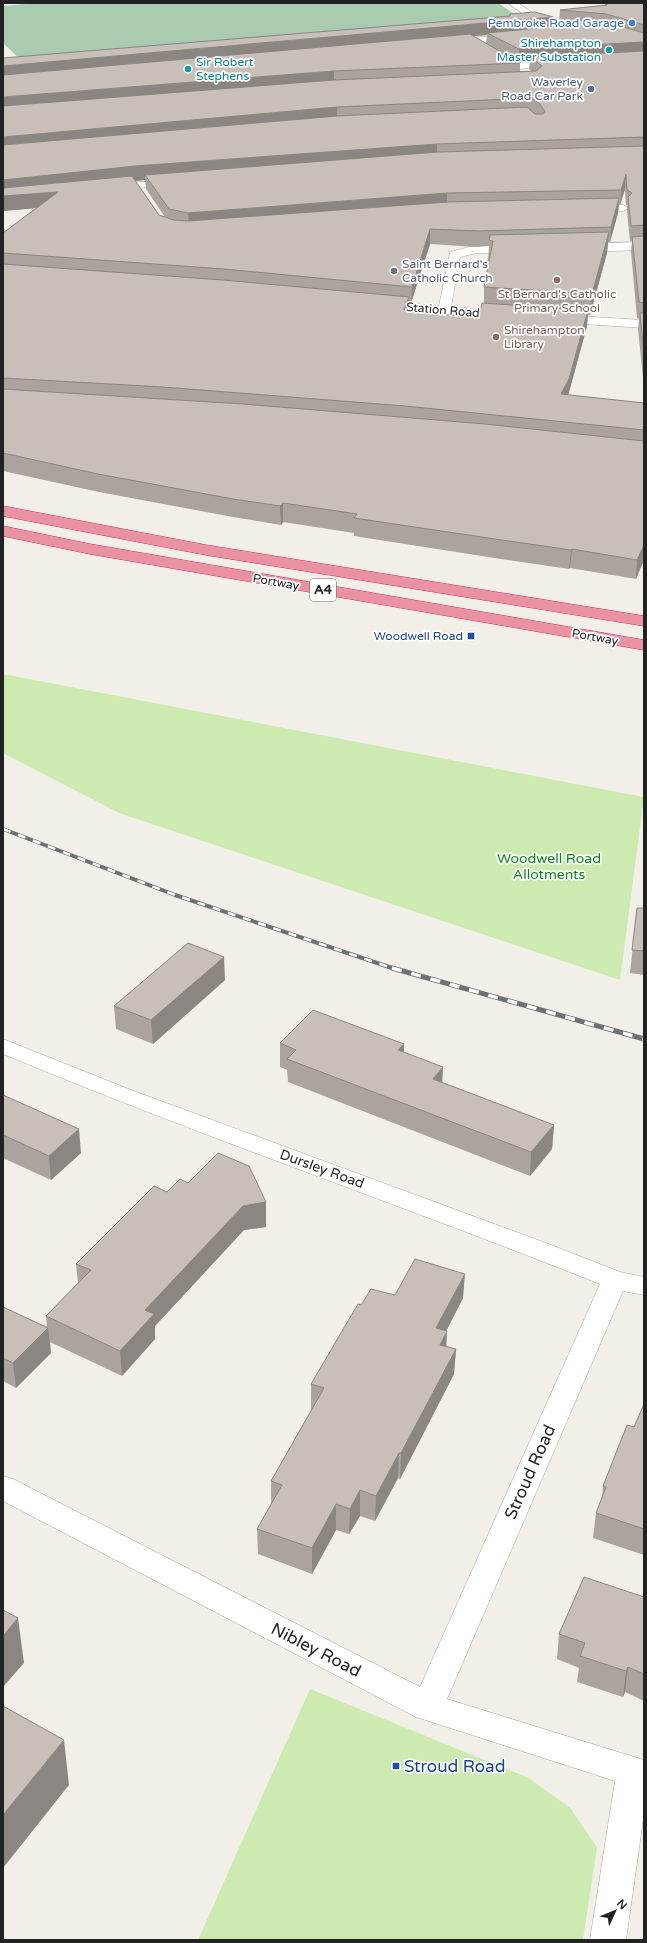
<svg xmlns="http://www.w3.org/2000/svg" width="647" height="1943" font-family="'Varela Round',sans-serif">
  <rect width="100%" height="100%" fill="#f2efe9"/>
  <g fill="#cdebb0">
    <path d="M3 674 644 797 620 980 119 813 3 753Z"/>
    <path d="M310 1689 529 1778 570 1808 597 1847 583 1940H198Z"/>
  </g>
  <path fill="#aacbaf" d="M39 3H498L525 21 26 65 3 43V6Z"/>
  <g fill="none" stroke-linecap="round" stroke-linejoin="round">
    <g stroke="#a9a9a9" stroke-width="1">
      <g id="street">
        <path d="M508 3H518L543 20 557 25 553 28 537 24Z"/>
        <path d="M516 34 519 35V39L450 46 446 43 450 40Z"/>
        <path d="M559 61 562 62V66L516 69 511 66 516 63Z"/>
        <path d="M176 179 181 182 180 184 108 191 103 188 108 185Z"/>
        <path d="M588 205H623L629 208 623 211 584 210 582 208 584 206Z"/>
        <path d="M644 242V250L578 252 572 248 578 244Z"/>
        <path d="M486 245H519L525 249 519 253H477L460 257 451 307 510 311 515 312 516 315 515 318 444 315 379 309 373 305 379 301 439 306 450 252 469 247Z"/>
        <path d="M558 315 644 320V328L553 322 552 319 553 316Z"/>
        <path d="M3 1039 131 1090 546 1243 620 1272 644 1277V1295L623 1291 447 1699 644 1760V1813L626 1940H590L615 1781 416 1717 3 1501V1476L13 1479 420 1687 600 1284C402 1205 200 1136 3 1054Z"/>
      </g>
    </g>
    <g stroke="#dc2a67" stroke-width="1">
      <g id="highway">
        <path d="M3 506 206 545 644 616V626L206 555 3 516Z"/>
        <path d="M3 526 90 544 644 640V650L90 554 3 536Z"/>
      </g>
    </g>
    <use href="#street" fill="#fff" fill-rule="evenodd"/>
    <use href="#highway" fill="#e892a2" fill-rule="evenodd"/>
    <g stroke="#707070" stroke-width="4">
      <path id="rail-far1" d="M3 829 175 895 395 969"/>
    </g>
    <g stroke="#707070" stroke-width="5">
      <path id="rail" d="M392 968 644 1039"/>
    </g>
    <use href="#rail-far1" stroke="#fff" stroke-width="2.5" stroke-dasharray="8" stroke-linecap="butt"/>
    <use href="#rail" stroke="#fff" stroke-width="3.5" stroke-dasharray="10" stroke-linecap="butt"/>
  </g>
  <g fill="#aba49e" fill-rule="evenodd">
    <path d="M605 3H644V388L638 329 639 319 637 318 631 252 632 241H630L627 212V205H626L625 189 620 205H619L618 213 610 242H608L607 253 590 315H588L587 326 568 395 644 403V564H642L636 579 570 568 569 569 501 559 354 536V533L283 522 281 525 233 517 99 492 3 471V233L36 208 3 211V58L553 17 552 25 566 22 559 21 560 10 605 5ZM487 35 486 44 473 36ZM512 58 518 61H530L529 69 532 71H520V63ZM145 180 146 189 165 217 159 215 135 181ZM430 244 477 247 489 246 488 261H489L484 287V303L479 318 408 311 409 303H411Z"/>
    <path d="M637 908H644V975L630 973Z"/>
    <path d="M225 980 153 1044 116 1029 114 1006Z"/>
    <path d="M280 1043 404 1053 443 1083 554 1125 552 1149 530 1176 288 1082 287 1070 280 1067Z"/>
    <path d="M3 1095 81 1153 51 1180 3 1158Z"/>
    <path d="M188 1183 266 1202V1227L244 1230 155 1326V1339L122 1376 50 1342 51 1353 16 1388 3 1381V1307L47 1327 46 1316 78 1283 76 1264 167 1192Z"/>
    <path d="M395 1295 463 1298 446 1331V1346L456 1349 454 1374 400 1479 398 1478 375 1521 360 1516 349 1534 336 1530 312 1574 258 1554 257 1529 271 1505V1481L312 1409H311V1384L361 1305Z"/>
    <path d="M644 1404V1555L593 1538 596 1513 602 1499 603 1486 634 1427Z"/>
    <path d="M644 1597V1701L625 1692 623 1697 577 1682 579 1668 557 1659 559 1634Z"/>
  </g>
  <g fill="#8b8681">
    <path d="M553 17 552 29 487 33V35L3 78V66Z"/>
    <path d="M644 42V54L530 57V61H518L519 49Z"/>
    <path d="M334 71V84L3 110V97Z"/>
    <path d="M337 107V120L3 150V137Z"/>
    <path d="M437 144V158L145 175V180L3 195V180L135 166Z"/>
    <path d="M626 174 625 189 620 205 621 190Z"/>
    <path d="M58 192 59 206 3 211V196Z"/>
    <path d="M447 193V208L189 228 188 213Z"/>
    <path d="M619 198 618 213 610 242 611 227Z"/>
    <path d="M430 229V244L411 303 412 287Z"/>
    <path d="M609 232 607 253 590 315 592 294Z"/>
    <path d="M409 297 408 313 404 310Z"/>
    <path d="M588 310 587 326 568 396 561 394Z"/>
    <path d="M283 503V522L281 525 280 506Z"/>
    <path d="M644 545 642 564 636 579 637 560Z"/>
    <path d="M572 549 570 568 569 569 571 550Z"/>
    <path d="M224 957 225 980 153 1044 151 1020Z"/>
    <path d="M404 1044V1067L398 1050Z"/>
    <path d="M443 1067 442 1091 433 1079Z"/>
    <path d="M554 1125 552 1149 530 1176 531 1152Z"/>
    <path d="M79 1129 81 1153 51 1180 49 1156Z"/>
    <path d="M266 1202V1227L244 1230 155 1326V1339L122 1376 120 1351 145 1310 243 1206Z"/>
    <path d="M465 1274 463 1298 435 1353 436 1328Z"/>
    <path d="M48 1328 51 1353 16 1388 13 1363Z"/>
    <path d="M447 1331 446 1356 440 1345Z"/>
    <path d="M456 1349 454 1374 400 1479 401 1453Z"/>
    <path d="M399 1453 398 1478 375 1521 376 1496Z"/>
    <path d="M360 1490V1516L349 1534 350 1509Z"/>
    <path d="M336 1504V1530L312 1574V1548Z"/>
    <path d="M18 1618 24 1663 3 1687V1636Z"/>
    <path d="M628 1667 625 1692 623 1697 626 1671Z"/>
    <path d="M64 1740 69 1785 3 1868V1815Z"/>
  </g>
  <g fill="#c7bfb8" stroke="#8b8681">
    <path d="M606 3H644V25L606 14 560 10 607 5Z"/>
    <path d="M535 12 553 17 3 66V58L510 16V14Z"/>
    <path d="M577 20 606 22 644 33V42L519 49 487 33 538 28Z"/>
    <path d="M470 34 520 63 334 71 3 97V75Z"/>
    <path d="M644 51V137L437 144 135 166 3 180V145L337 116 527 107 535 114H543L545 111 539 103 531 98 337 107 3 137V106L334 80 536 71 542 66 530 57Z"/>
    <path d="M644 146V225L631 226 628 197 632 193 627 190 626 174 621 190 447 193 188 213 169 209 145 175 438 152Z"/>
    <path d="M132 176 159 215 174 220 188 221 448 202 619 198 611 227 478 231 430 229 412 287 224 269 3 253V233L58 192 3 196V188Z"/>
    <path d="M609 232 592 294 484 287 493 241 489 240 490 235Z"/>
    <path d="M644 236V303L639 302 632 237Z"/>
    <path d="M3 264 223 280 409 297 404 310 479 318 482 303 588 310 569 379 561 394 644 403V430L405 406 163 387 3 378Z"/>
    <path d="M640 313H644V355Z"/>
    <path d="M3 389 243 404 485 424 644 441V545L637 560 572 549 571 550 502 540 354 518 357 514 283 503 280 506 233 499 98 474 3 453Z"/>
    <path d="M637 908H644V951L632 950Z"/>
    <path d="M188 943 224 957 151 1020 114 1006Z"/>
    <path d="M313 1010 404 1044 398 1050 443 1067 433 1079 554 1125 531 1152 287 1059 296 1050 280 1043Z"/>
    <path d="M3 1095 79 1129 49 1156 3 1135Z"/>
    <path d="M218 1153 249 1166 266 1202 243 1206 145 1310 154 1314 120 1351 46 1316 91 1270 76 1264 154 1186 167 1192 180 1179 188 1183Z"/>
    <path d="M415 1259 465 1274 436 1328 447 1331 440 1345 456 1349 401 1453H399L376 1496 360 1490 350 1509 336 1504 312 1548 257 1529 282 1485 271 1481 324 1388 311 1384 358 1304 361 1305 371 1289 395 1295Z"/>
    <path d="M3 1307 48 1328 13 1363 3 1358Z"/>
    <path d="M644 1404V1529L596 1513 606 1487 603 1486 627 1425 634 1427Z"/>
    <path d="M584 1577 644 1597V1674L628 1667 626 1671 580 1656 585 1643 559 1634Z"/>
    <path d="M3 1610 18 1618 3 1636Z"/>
    <path d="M3 1706 64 1740 3 1815Z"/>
  </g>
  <circle fill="#3f7fe0" stroke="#fff" stroke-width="1.5" cx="632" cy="23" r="4"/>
  <g fill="#0f9aa8" stroke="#fff" stroke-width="1.5">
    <circle cx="609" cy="50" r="4"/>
    <circle cx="188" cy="69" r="4"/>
  </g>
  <circle fill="#5c6f8a" stroke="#fff" stroke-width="1.5" cx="591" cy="89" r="4"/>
  <circle fill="#6b7280" stroke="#fff" stroke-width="1.5" cx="394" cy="271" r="4"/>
  <g fill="#8d6e63" stroke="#fff" stroke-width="1.5">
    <circle cx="557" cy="280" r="4"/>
    <circle cx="496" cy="337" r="4"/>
  </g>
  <g fill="#1a4fb4" stroke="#fff" stroke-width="1.5">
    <rect x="467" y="632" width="8" height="8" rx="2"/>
    <rect x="392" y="1762" width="8" height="8" rx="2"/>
  </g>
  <g text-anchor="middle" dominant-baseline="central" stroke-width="3.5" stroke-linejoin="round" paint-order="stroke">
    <g font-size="12" fill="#366cbe" stroke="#fff" text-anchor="end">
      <text x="624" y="23">Pembroke Road Garage</text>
    </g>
    <g font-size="12" fill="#0d838f" stroke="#fff" text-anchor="end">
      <text x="601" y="43">Shirehampton<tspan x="601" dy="14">Master Substation</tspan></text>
      <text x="196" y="62" text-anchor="start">Sir Robert<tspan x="196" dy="14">Stephens</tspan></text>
    </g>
    <g font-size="12" fill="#4e5e75" stroke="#fff" text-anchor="end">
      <text x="583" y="82">Waverley<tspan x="583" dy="14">Road Car Park</tspan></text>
    </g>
    <g font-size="12" fill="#5b616d" stroke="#fff" text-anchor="start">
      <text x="402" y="264">Saint Bernard's<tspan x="402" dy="14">Catholic Church</tspan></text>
    </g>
    <g font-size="12" fill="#785e54" stroke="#fff">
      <text x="557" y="294">St Bernard's Catholic<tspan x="557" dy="14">Primary School</tspan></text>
      <text x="504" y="330" text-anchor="start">Shirehampton<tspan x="504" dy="14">Library</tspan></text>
    </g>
    <g font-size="12" fill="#222" stroke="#fff">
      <text transform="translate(443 310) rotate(5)">Station Road</text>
      <text transform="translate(276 582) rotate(10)">Portway</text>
      <text transform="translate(595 637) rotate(10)">Portway</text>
    </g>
    <g font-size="12" fill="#164399" stroke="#fff" text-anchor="end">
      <text x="463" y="636">Woodwell Road</text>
    </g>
    <rect fill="#fff" stroke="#646464" stroke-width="1" x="310" y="579" width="26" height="22" rx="3"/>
    <g font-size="13" font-weight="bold" fill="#222">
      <text x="323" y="590">A4</text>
    </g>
    <g font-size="14" fill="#0c8416" stroke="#fff">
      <text x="549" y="858">Woodwell Road<tspan x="549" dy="16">Allotments</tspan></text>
    </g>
    <g font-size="14" fill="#222" stroke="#fff">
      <text transform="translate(322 1169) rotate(20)">Dursley Road</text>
    </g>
    <g font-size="17" fill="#222" stroke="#fff">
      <text transform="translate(530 1472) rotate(-66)">Stroud Road</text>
      <text transform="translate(316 1650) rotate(27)">Nibley Road</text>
    </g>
    <g font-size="17" fill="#164399" stroke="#fff" text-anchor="start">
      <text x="404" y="1766">Stroud Road</text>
    </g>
  </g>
  <rect width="647" height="1943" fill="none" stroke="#222222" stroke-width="8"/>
  <g transform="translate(615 1911) rotate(46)" stroke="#ffffff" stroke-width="3" paint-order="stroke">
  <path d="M0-3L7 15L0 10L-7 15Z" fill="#222222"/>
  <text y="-6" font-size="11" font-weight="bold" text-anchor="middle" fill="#222222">N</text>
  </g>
</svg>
